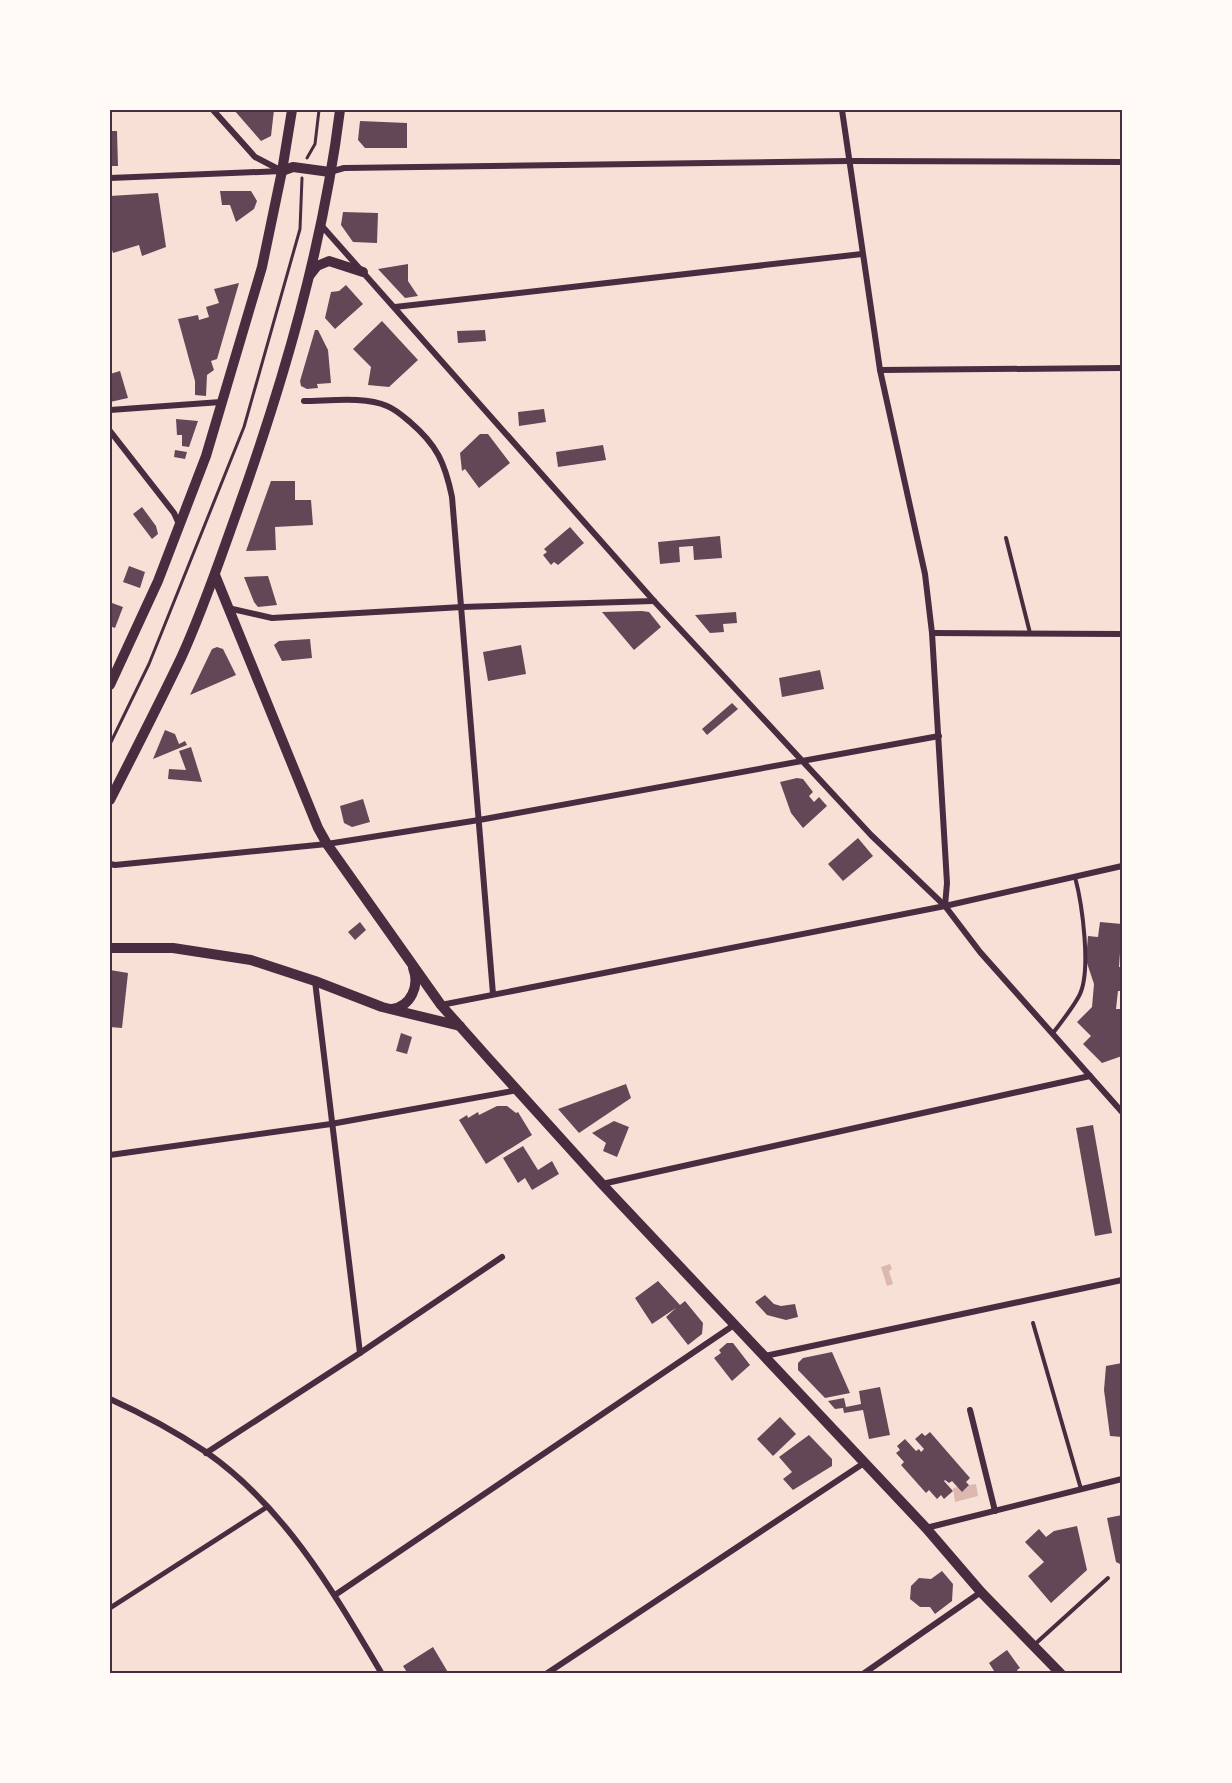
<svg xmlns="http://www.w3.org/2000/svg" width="1232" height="1783" font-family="'Titillium Web',sans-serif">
  <rect width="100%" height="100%" fill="#f7e1d7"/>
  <g fill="#dcb8b0">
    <path d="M890 1264 892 1269 889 1271 893 1284 887 1286 881 1267Z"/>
    <path d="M976 1484 978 1496 955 1502 953 1488 958 1487 962 1492 969 1485Z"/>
  </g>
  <g fill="#644757">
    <path d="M234 110H274L271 136 261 141Z"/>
    <path d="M360 121 407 123V148H365L358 140Z"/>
    <path d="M110 131H117L118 166H110Z"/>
    <path d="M220 191H251L257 201 254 209 236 222 230 205H222Z"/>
    <path d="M158 193 166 247 142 256 139 245 113 253 110 244V196Z"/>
    <path d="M343 212 378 213 377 243 353 242 341 225Z"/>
    <path d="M408 264V281L418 296 405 298 378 269Z"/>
    <path d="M239 283 217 359 211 361 214 370 207 375 206 396 195 395V381L178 319 198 315 199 320 209 317 206 307 219 303 214 289Z"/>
    <path d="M346 285 363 304 335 329 325 318 331 292 339 291Z"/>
    <path d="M382 321 418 360 389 387 368 385 371 367 353 349Z"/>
    <path d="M315 330H318L328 350 331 383 317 384 318 388 307 389 301 386 300 381Z"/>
    <path d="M485 330 486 341 458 343 457 331Z"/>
    <path d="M120 371 128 398 110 402V374Z"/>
    <path d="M544 409 546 422 519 426 518 412Z"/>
    <path d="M176 419 198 421 189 447 182 446V435H177Z"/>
    <path d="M480 434H488L510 463 479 488 465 469 462 471 460 453Z"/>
    <path d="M603 445 606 460 558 467 556 452Z"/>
    <path d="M175 450 187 452 185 459 174 457Z"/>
    <path d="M271 481H295V500H311L313 525 275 527 276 550 246 551Z"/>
    <path d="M142 507 156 526 158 534 152 539 133 514Z"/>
    <path d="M570 527 584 543 558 565 554 562 551 565 543 555 547 552 544 549Z"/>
    <path d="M720 536 722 558 694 560 693 546 679 547 680 562 660 564 658 542Z"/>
    <path d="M129 566 145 572 140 588 123 582Z"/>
    <path d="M268 576 277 605 258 607 254 602 244 577Z"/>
    <path d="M112 603 123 607 115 628 110 626V610Z"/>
    <path d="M642 611 649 612 661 627 634 650 602 612Z"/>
    <path d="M736 612 737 623 723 624 724 632 710 633 695 615Z"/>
    <path d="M310 639 312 658 282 661 274 645 279 641Z"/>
    <path d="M521 645 526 674 488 681 483 652Z"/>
    <path d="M217 647 223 649 236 675 190 695 212 649Z"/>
    <path d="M820 670 824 689 782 697 779 678Z"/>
    <path d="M732 703 738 709 707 735 702 729Z"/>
    <path d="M165 730 175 734 179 744 185 741 187 745 153 759Z"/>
    <path d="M191 747 202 782 168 779 169 769 186 770 179 751Z"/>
    <path d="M797 778 803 779 813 792 809 796 814 802 819 797 827 806 803 828 791 813 780 782Z"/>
    <path d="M363 799 370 822 352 827 344 823 340 806Z"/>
    <path d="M858 838 873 856 843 881 828 864Z"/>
    <path d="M360 922 366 930 355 940 348 932Z"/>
    <path d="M1100 922 1122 924 1119 967H1122V991H1118L1116 1009H1122V1056L1102 1063 1083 1044 1091 1036 1077 1022 1092 1007 1094 984 1086 960 1088 936 1098 937Z"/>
    <path d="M110 970 128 973 122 1028 110 1027Z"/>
    <path d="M401 1033 412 1037 407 1054 396 1051Z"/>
    <path d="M626 1084 631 1098 579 1133 558 1109Z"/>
    <path d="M497 1106H507L516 1113 518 1112 532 1135 486 1164 459 1120 467 1115 468 1118 478 1112 479 1115Z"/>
    <path d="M614 1121 629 1127 617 1157 603 1151 606 1143 592 1133Z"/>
    <path d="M1093 1125 1112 1233 1095 1236 1076 1128Z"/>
    <path d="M523 1146 538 1170 552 1161 559 1174 532 1190 525 1178 518 1183 503 1158Z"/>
    <path d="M658 1281 680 1305 685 1301 703 1323 702 1334 688 1345 666 1317 676 1308 652 1324 635 1298Z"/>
    <path d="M765 1295 774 1304 781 1306 795 1304 798 1317 786 1320 767 1315 755 1302Z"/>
    <path d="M727 1343H733L750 1365 732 1381 714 1358 721 1353 719 1350Z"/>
    <path d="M832 1352 850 1393 825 1398 798 1370V1363L803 1358Z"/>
    <path d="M1122 1363V1437L1110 1436 1104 1390 1106 1366Z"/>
    <path d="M880 1387 890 1435 869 1439 863 1410 844 1413 843 1408 835 1409 828 1401 844 1398 846 1407 861 1404 859 1391Z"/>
    <path d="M780 1417 796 1434 773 1456 757 1439Z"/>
    <path d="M930 1432 970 1478 966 1482 969 1485 962 1492 952 1481 949 1483 945 1480 944 1481 953 1491 944 1499 941 1495 937 1499 929 1490 926 1493 901 1465 904 1462 896 1453 900 1450 897 1446 905 1439 916 1451 919 1449 921 1452 924 1449 915 1439 922 1433 925 1436Z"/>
    <path d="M809 1435 832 1459V1466L793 1490 783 1479 792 1472 779 1457Z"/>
    <path d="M1122 1515V1565L1116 1562 1107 1518Z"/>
    <path d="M1077 1526 1087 1570 1051 1603 1028 1576 1044 1562 1025 1542 1039 1529 1046 1537 1054 1531Z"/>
    <path d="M942 1571 953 1584 952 1601 935 1614 930 1607H920L910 1599 911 1586 919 1578 931 1579Z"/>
    <path d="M433 1647 449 1674H408L403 1666Z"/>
    <path d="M1007 1650 1020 1668 1017 1670 1019 1674H996L989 1663Z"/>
  </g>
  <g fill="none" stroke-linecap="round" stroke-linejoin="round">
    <g stroke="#4a2c40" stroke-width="3">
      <path d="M307 158 315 144 319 110"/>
      <path d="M110 744 149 664 244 427 300 229 302 178"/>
    </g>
    <g stroke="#4a2c40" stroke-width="4">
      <path d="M1006 538 1030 633"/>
      <path d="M1053 1033C1062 1021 1072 1009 1079 996 1092 972 1082 903 1075 877"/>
      <path d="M1033 1323 1081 1489"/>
      <path d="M1034 1645 1108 1578"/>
    </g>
    <path stroke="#4a2c40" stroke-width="5" d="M110 1608 267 1507"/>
    <g stroke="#4a2c40" stroke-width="6">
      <path d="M213 110 255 157 282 171"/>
      <path d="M842 110 880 370 925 574 932 633 947 883 945 906"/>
      <path d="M330 172 344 168 848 161 1122 162"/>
      <path d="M110 178 282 171"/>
      <path d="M321 225 654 601 871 835 945 906 980 952 1122 1112"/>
      <path d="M395 307 862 254"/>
      <path d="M880 370 1122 368"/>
      <path d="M304 401C328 401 365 396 387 406 395 409 403 416 410 422 437 445 445 463 452 497L493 994"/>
      <path d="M110 410 221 402"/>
      <path d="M110 431 174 513 179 524"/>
      <path d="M228 608 272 618 462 607 654 601"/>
      <path d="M932 633 1122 634"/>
      <path d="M110 864 115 865 327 844 479 820 939 736"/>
      <path d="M315 981 360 1353"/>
      <path d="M441 1005 945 906 1122 866"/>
      <path d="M110 1155 331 1124 518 1090"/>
      <path d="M602 1184 1090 1076"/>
      <path d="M765 1356 1122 1280"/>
      <path d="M110 1399C143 1414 176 1432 206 1452 285 1507 334 1593 382 1674"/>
      <path d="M970 1410 995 1511"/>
      <path d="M206 1453 360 1353 502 1257"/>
      <path d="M926 1528 1122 1479"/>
      <path d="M335 1595 734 1325"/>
      <path d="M546 1674 864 1463"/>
      <path d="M863 1674 981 1592"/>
    </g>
    <g stroke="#4a2c40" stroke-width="10">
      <path d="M282 171 293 167 330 172"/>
      <path d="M310 275 317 266 329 261 363 272"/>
      <path d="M215 575 318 828 327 844 441 1005 489 1059 602 1184 926 1528 981 1592 1061 1674"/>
      <path d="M110 685 158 581 206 456 262 267 282 171 292 110"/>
      <path d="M110 800C134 753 158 706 181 658 203 610 220 559 238 509 284 380 323 246 340 110"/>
      <path d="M110 948H173L251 960 315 981 382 1007 460 1026"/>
      <path d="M392 1009C411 1006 420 986 413 968"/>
    </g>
  </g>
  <rect width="1232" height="1783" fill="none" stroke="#fffaf5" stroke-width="222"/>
  <rect x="111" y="111" width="1010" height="1561" fill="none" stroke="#4a2c40" stroke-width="2"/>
</svg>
